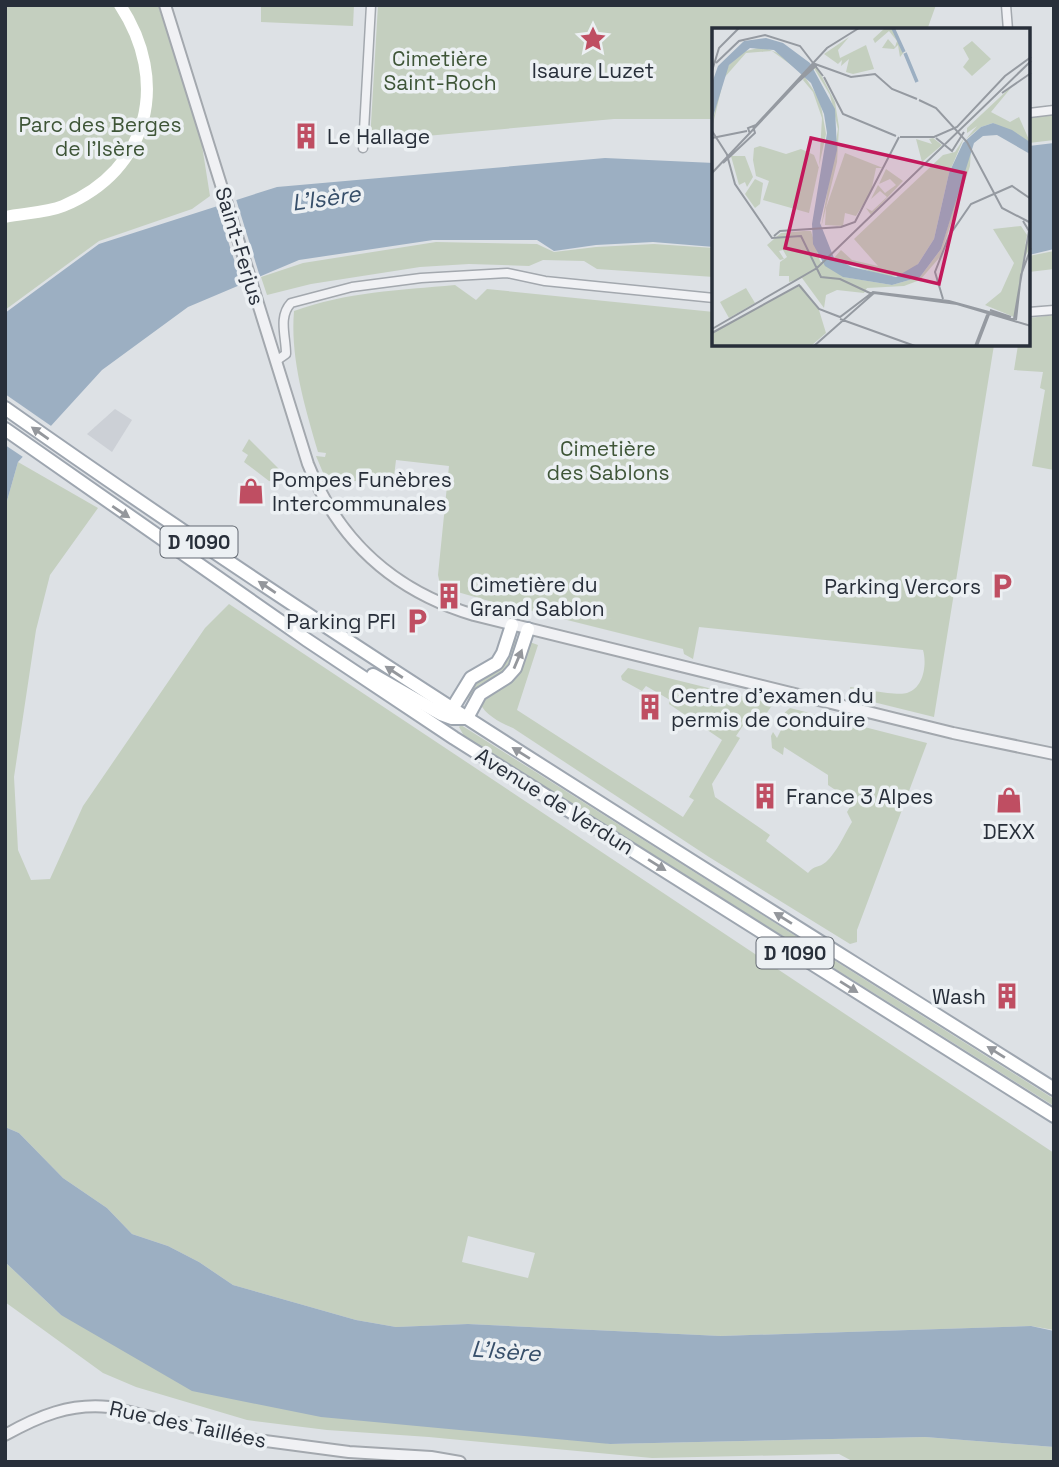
<svg xmlns="http://www.w3.org/2000/svg" width="1059" height="1467" font-family="'Space Grotesk',sans-serif">
  <rect width="100%" height="100%" fill="#dde1e5"/>
  <path fill="#ccd0d6" d="M115 409 132 420 112 452 87 434Z"/>
  <g fill="#c4cfbf" fill-rule="evenodd">
    <path d="M5 5H158L200 133 210 196 192 209 99 241 5 310Z"/>
    <path d="M261 5H354L353 26 261 22Z"/>
    <path d="M378 5H936L927 30H714V119H614L370 141Z"/>
    <path d="M1054 114V140L1029 143V118Z"/>
    <path d="M436 242 537 244 554 252 596 247 654 244 714 248V277L597 269 584 261 543 260 529 266 469 264 420 267 311 284 267 295 261 277 303 263Z"/>
    <path d="M1054 251V269L1029 272V256Z"/>
    <path d="M455 285 476 300 487 289 714 312V345H994L934 717 853 697 850 687C862 689 897 696 907 693 924 688 927 664 923 650L699 627 693 659 684 654 683 649 539 613 614 619 520 610 447 589 440 584 438 575 449 466 396 460 393 485 327 478 324 475 316 456 325 457 326 453 318 452C305 407 290 358 294 311 346 292 400 290 455 285Z"/>
    <path d="M1054 315V470L1032 466 1045 390 1040 388 1043 372 1014 370 1018 345H1029V318Z"/>
    <path d="M249 439 285 475V482L269 481 244 462 248 455 242 451Z"/>
    <path d="M18 462 98 508 50 575 36 630 14 777 18 850 31 880 50 879 83 806 205 628 229 604 1054 1153V1330L1031 1326 721 1336 468 1324 396 1327 356 1320 233 1285 199 1262 168 1246 132 1234 107 1208 63 1178 19 1133 5 1127V508ZM468 1236 535 1253 528 1278 462 1262Z"/>
    <path d="M511 637 517 639 507 667 500 674 479 685 467 700 463 697Z"/>
    <path d="M527 641 538 645 517 710 683 817 694 800 689 797 722 740 669 704 670 700 646 686 642 691 622 680 621 676 628 668 773 704 759 724 746 721 736 736 740 738 712 784 715 797 770 835 766 841 808 873C814 865 819 868 826 862 837 852 844 835 852 822L847 812 853 802 828 785V775L784 747 783 755 772 748 771 736 773 732 777 738 785 722 782 715 790 708 927 743 857 930V942L850 944 709 857 513 728C501 723 485 715 480 703L486 694 500 685Z"/>
    <path d="M461 725 1054 1099V1106L464 736 459 727Z"/>
    <path d="M5 1262 61 1315 610 1444 925 1437 1054 1447V1462H854L839 1454 652 1458 429 1437 327 1430 247 1420 136 1387 103 1373 5 1302Z"/>
  </g>
  <g fill="#9cafc2">
    <path d="M1054 143V249L1029 255V146Z"/>
    <path d="M605 158 714 163V247L653 242 596 245 554 251 537 240H433L299 260 188 307 102 370 18 462 5 508V313L99 244 277 187Z"/>
    <path d="M5 1127 19 1133 63 1178 107 1208 132 1234 168 1246 199 1262 233 1285 356 1320 396 1327 468 1324 721 1336 1031 1326 1054 1331V1447L925 1437 610 1444 321 1417 192 1391 61 1315 5 1262Z"/>
  </g>
  <g fill="#dde1e5">
    <path d="M235 196 261 280 243 288 216 203Z"/>
    <path d="M5 394 54 428 26 459 5 445Z"/>
  </g>
  <g fill="none" stroke-linecap="round" stroke-linejoin="round">
    <g stroke="#a3a8ae" stroke-width="11">
      <g id="minor">
        <path d="M1006 5 1008 30"/>
        <path d="M1029 113 1054 110"/>
        <path d="M363 148 371 5"/>
        <path d="M1029 312 1054 310"/>
        <path d="M276 361 286 354C286 336 278 317 291 303L352 287 421 278 507 273 545 281 714 298"/>
      </g>
    </g>
    <g stroke="#a3a8ae" stroke-width="14">
      <g id="tertiary">
        <path d="M165 5 308 464C339 542 394 591 474 615L953 733 1054 754"/>
        <path d="M5 1435C39 1416 70 1403 109 1407L235 1437 349 1452 431 1457 460 1462"/>
      </g>
    </g>
    <g stroke="#9ea6b0" stroke-width="16">
      <g id="primary">
        <path d="M5 408C346 649 701 866 1054 1089"/>
        <path d="M5 429 307 640 454 738 1054 1116"/>
        <path d="M373 675 441 714 452 718H466"/>
        <path d="M452 716V709L471 678 497 663 503 653 512 625"/>
        <path d="M467 718 480 694 507 677 515 668 528 629"/>
      </g>
    </g>
    <use href="#minor" stroke="#f0f1f4" stroke-width="8"/>
    <use href="#tertiary" stroke="#f0f1f4" stroke-width="10"/>
    <path stroke="#fff" stroke-width="12" d="M5 217C23 213 46 213 63 206 150 170 170 81 120 5"/>
    <use href="#primary" stroke="#fff" stroke-width="12"/>
  </g>
  <defs><path id="oneway-solid" d="M-6-.8H1V-3.2L6.5 0L1 3.2V.8H-6Z" transform="scale(1.75)"/></defs>
  <g fill="#94979c">
    <use href="#oneway-solid" transform="translate(40 433) rotate(-145)"/>
    <use href="#oneway-solid" transform="translate(121 512) rotate(34)"/>
    <use href="#oneway-solid" transform="translate(267 587) rotate(-146)"/>
    <use href="#oneway-solid" transform="translate(518 659) rotate(-67)"/>
    <use href="#oneway-solid" transform="translate(394 672) rotate(-147)"/>
    <use href="#oneway-solid" transform="translate(521 753) rotate(-148)"/>
    <use href="#oneway-solid" transform="translate(657 865) rotate(32)"/>
    <use href="#oneway-solid" transform="translate(783 918) rotate(-148)"/>
    <use href="#oneway-solid" transform="translate(849 987) rotate(32)"/>
    <use href="#oneway-solid" transform="translate(996 1052) rotate(-148)"/>
  </g>
  <defs>
    <g id="sight-bare" transform="scale(2.1)"><path d="M0-6L1.8-2.2L6-1.7L2.9 1.2L3.7 5.4L0 3.3L-3.7 5.4L-2.9 1.2L-6-1.7L-1.8-2.2Z" fill="#bf4e62" stroke="#ecf0f3" stroke-width="2.5" paint-order="stroke"/></g>
    <g id="building-bare" transform="scale(2.1)"><path d="M-4-6H4V6H1V3H-1V6H-4ZM-2.5-4.3h1.7v1.8h-1.7ZM.8-4.3h1.7v1.8H.8ZM-2.5-1h1.7V.8h-1.7ZM.8-1h1.7V.8H.8Z" fill="#bf4e62" stroke="#ecf0f3" stroke-width="2.5" paint-order="stroke"/></g>
    <g id="shop-bare" transform="scale(2.1)"><path d="M-5-2.5h2.3a2.7 3.5 0 0 1 5.4 0H5L5.5 6h-11ZM-1.5-2.5h3a1.5 2.3 0 0 0-3 0Z" fill="#bf4e62" stroke="#ecf0f3" stroke-width="2.5" paint-order="stroke"/></g>
    <g id="parking-bare" transform="scale(2.1)"><path d="M-3.5-5.5H1a3.5 3.5 0 0 1 0 7H-1V5.5H-3.5ZM-1-3.4V-.6H.8a1.4 1.4 0 0 0 0-2.8Z" fill="#bf4e62" stroke="#ecf0f3" stroke-width="2.5" paint-order="stroke"/></g>
  </defs>
  <g fill-rule="evenodd">
    <use href="#sight-bare" x="593" y="39"/>
    <use href="#building-bare" x="306" y="136"/>
    <use href="#shop-bare" x="251" y="491"/>
    <use href="#parking-bare" x="1002" y="586"/>
    <use href="#building-bare" x="449" y="596"/>
    <use href="#parking-bare" x="417" y="621"/>
    <use href="#building-bare" x="650" y="707"/>
    <use href="#building-bare" x="765" y="796"/>
    <use href="#shop-bare" x="1009" y="800"/>
    <use href="#building-bare" x="1007" y="996"/>
  </g>
  <g text-anchor="middle" dominant-baseline="central" stroke-width="7" stroke-linejoin="round" paint-order="stroke">
    <g fill="#ecf0f3" stroke="#636972" stroke-width="2">
      <rect x="160.5" y="526.5" width="77" height="31" rx="5"/>
      <rect x="756.5" y="937.5" width="77" height="31" rx="5"/>
    </g>
    <g font-size="19" font-weight="bold" fill="#282f3a">
      <text x="199" y="542">D 1090</text>
      <text x="795" y="953">D 1090</text>
    </g>
    <g font-size="21" fill="#3e5537" stroke="#ecf0f3">
      <text x="440" y="58">Cimetière<tspan x="440" dy="24">Saint-Roch</tspan></text>
      <text x="100" y="124">Parc des Berges<tspan x="100" dy="24">de l'Isère</tspan></text>
      <text x="608" y="448">Cimetière<tspan x="608" dy="24">des Sablons</tspan></text>
    </g>
    <g font-size="21" fill="#282f3a" stroke="#ecf0f3" text-anchor="start">
      <text x="593" y="70" text-anchor="middle">Isaure Luzet</text>
      <text x="327" y="136">Le Hallage</text>
      <text x="272" y="479">Pompes Funèbres<tspan x="272" dy="24">Intercommunales</tspan></text>
      <text x="470" y="584">Cimetière du<tspan x="470" dy="24">Grand Sablon</tspan></text>
      <text x="981" y="586" text-anchor="end">Parking Vercors</text>
      <text x="396" y="621" text-anchor="end">Parking PFI</text>
      <text x="671" y="695">Centre d'examen du<tspan x="671" dy="24">permis de conduire</tspan></text>
      <text x="786" y="796">France 3 Alpes</text>
      <text x="1009" y="831" text-anchor="middle">DEXX</text>
      <text x="986" y="996" text-anchor="end">Wash</text>
    </g>
    <g font-size="21" fill="#282f3a" stroke="#ecf0f3">
      <text transform="translate(240 246) rotate(73)">Saint-Ferjus</text>
      <text transform="translate(555 801) rotate(32)">Avenue de Verdun</text>
      <text transform="translate(188 1424) rotate(12)">Rue des Taillées</text>
    </g>
    <g font-size="23" font-style="italic" fill="#374f6a" stroke="#ecf0f3">
      <text transform="translate(326 198) rotate(-8)">L'Isère</text>
      <text transform="translate(506 1351) rotate(4)">L'Isère</text>
    </g>
  </g>
  <g transform="translate(712 28)">
    <rect width="318" height="318" fill="#dde1e5"/>
    <path d="M173 0H185L182 3 192 24 188 29 186 17 182 21 170 20 176 11 183 19 185 13 177 3 163 15 161 11ZM137 9 126 22 128 30 154 17 162 41 141 46 134 44 137 31 129 38 130 32 126 36 112 26ZM260 13 279 31 260 48 251 39 257 31 251 20ZM50 19 71 27 90 45 60 23 34 25 12 50 0 100 7 57 17 37 30 24ZM105 39 123 74 127 99 125 134 109 200 126 101 118 67 102 40ZM93 49 108 72 114 106 97 185 51 172 57 153 44 148 41 132 42 120 48 118 74 126 89 121 102 127 107 140 110 90 101 64 91 52ZM303 55 279 84 298 94 307 89 318 114 281 95 269 99 254 111 265 98 255 105V100ZM221 110 230 117 210 134 204 111 220 116 217 111ZM252 110 237 145 222 211 206 236 191 248H170L122 230 129 222 140 232 166 238 142 211 231 127 243 124ZM259 121 258 138 228 229 208 252 192 258 155 260 152 265 125 262 114 267 112 280 90 250 77 254V248H67L68 234 75 229 71 222 67 223 72 231 68 232 55 217 69 205 92 203H99L108 233 132 249 180 257 208 249 229 221ZM133 125 171 140H164L159 164 144 188 133 185 131 198 113 197 114 180ZM19 128H33L41 149 35 159 33 154 27 157ZM174 141 191 153 159 187 154 180 160 183 175 169 168 163 159 171 166 157 173 165 184 157 178 151 167 156ZM43 151 51 155 48 176 43 180 33 166ZM309 198 315 207 313 217 318 208 319 219 312 230 302 289 273 277 289 264 302 235 281 201ZM89 257 107 282 114 305 99 318H0V304ZM34 260 43 275 17 290 8 274Z" fill="#c4cfbf"/>
    <path d="M54 10 71 15 98 35 123 81 125 122 108 195 122 230 140 239 184 249 206 236 222 211 237 145 251 115 269 99 281 95 300 102 318 114V126L285 107 271 108 262 115 229 221 208 249 180 257 131 249 113 238 101 216 100 196 115 105 112 86 99 55 62 22 38 20 17 37 0 92V55L6 38 32 13Z" fill="#9cafc2"/>
    <path fill="none" stroke="#9cafc2" stroke-width="3.5" d="M181 0 192 24M193 25 205 54"/>
    <path fill="none" stroke="#959aa1" stroke-width="2" d="M4 35 27 13 53 7 88 18 111 48M0 43 7 20 27 0M112 49 131 86 184 108M85 55 105 37M290 65 319 45M207 72 224 80 255 114 290 180 319 195M0 103 16 128M38 106 36 100 44 97 115 20 147 0M188 109H222L245 99 293 48 319 29M0 110 35 103M224 110 240 123 252 104M15 127 23 156 60 210 89 208 109 249 128 251 160 266M11 135 43 105 41 98M0 145 103 36 139 49 163 46 180 61 205 71M62 208 68 203 129 199 143 194 187 109M231 271 223 244 237 208 259 176 300 158 319 171M278 282 299 289M128 291 203 318M304 292 309 247 319 220M0 301 105 240 319 33M0 305 87 257 107 281 128 289 161 264 237 273 302 291 317 203 311 193M102 318 162 265 245 276 319 298M263 318 275 287 281 285M265 318 278 284"/>
    <path fill="#c2185b" fill-opacity="0.15" stroke="#c2185b" stroke-width="3.5" d="M99 110 253 145 227 256 73 220Z"/>
    <rect width="318" height="318" fill="none" stroke="#282f3a" stroke-width="3.5"/>
  </g>
  <rect width="1059" height="1467" fill="none" stroke="#282f3a" stroke-width="14"/>
</svg>
